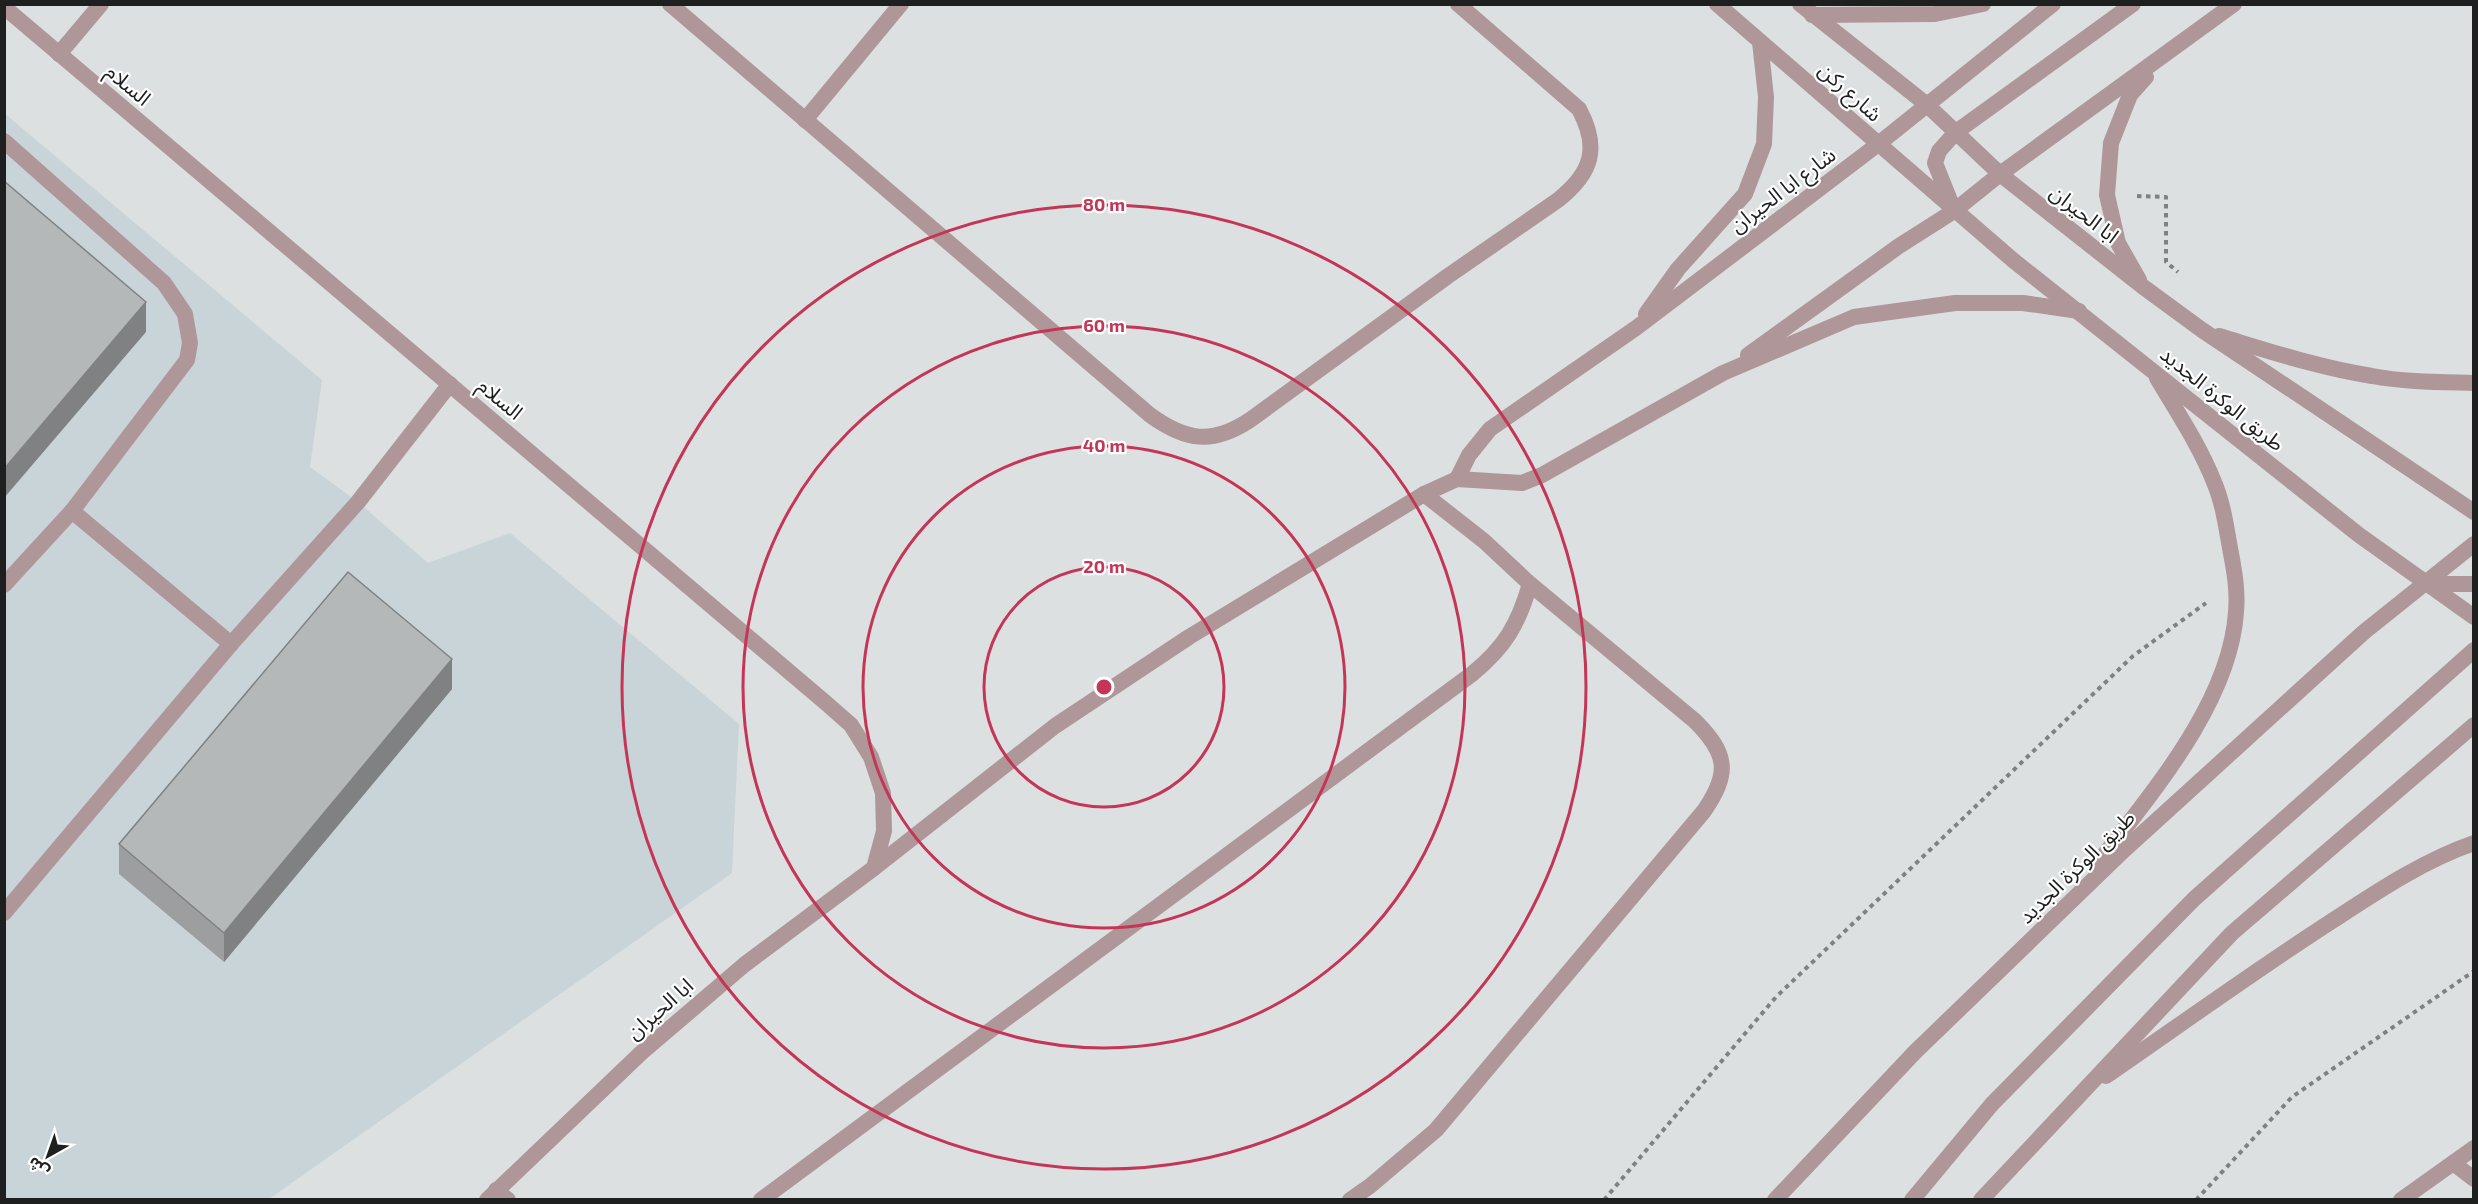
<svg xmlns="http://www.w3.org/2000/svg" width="2478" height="1204" font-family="'Exo 2','Noto Sans Arabic',sans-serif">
  <rect width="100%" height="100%" fill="#dce0e1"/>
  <path fill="#c9d4d8" d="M4 113 322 380 310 467 358 502 428 563 510 533 739 724 732 873 269 1199H5Z"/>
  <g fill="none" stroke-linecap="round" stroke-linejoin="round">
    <g stroke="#7f8282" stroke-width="4" stroke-dasharray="4.5 4.5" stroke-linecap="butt">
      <path d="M2137 196 2166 197V262L2178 272"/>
      <path d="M1604 1200 1776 997 2133 656 2206 603"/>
      <path d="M2196 1200 2292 1097 2474 971"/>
    </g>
    <g stroke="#af9799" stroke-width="16">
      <path d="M670 4 1150 415C1186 441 1212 445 1250 420L1448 276 1558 200C1592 173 1600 148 1579 109L1458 4"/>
      <path d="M59 54 101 4"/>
      <path d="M805 120 901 4"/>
      <path d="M4 141 164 283 185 314 190 343 187 360 72 511 4 585"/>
      <path d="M72 511 231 644"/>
      <path d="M4 913 231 644 358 502 450 384"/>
      <path d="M2453 1163 2474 1179"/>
      <path d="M496 1190 508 1200"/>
      <path d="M761 1200 1472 674C1505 647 1518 625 1530 584"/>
      <path d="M1350 1200 1370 1186 1436 1130 1704 811C1730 773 1728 754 1695 721L1530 584 1484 541 1424 494"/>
      <path d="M2401 1200 2474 1148"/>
    </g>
    <path stroke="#af9799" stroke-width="16" d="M4 7 826 703 851 725 871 757 883 793 884 831 874 868 744 965 641 1053 487 1200"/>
    <g stroke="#af9799" stroke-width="16">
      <path d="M1717 4 2014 261 2359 535 2474 617"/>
      <path d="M1800 4 1926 104 2000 174 2142 286 2202 330 2474 512"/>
      <path d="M1812 15 1935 14 1983 4"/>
      <path d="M1953 208 1935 163 1939 151 1956 132 2133 4"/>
      <path d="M2139 280 2118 243 2107 195 2111 143 2130 95 2146 77"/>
      <path d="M1646 314 1678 269 1745 194 1764 144 1766 97 1760 42"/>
      <path d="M2219 336C2269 351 2320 368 2372 376 2405 382 2440 382 2474 383"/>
      <path d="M1748 355 1899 246 1954 211 2000 174 2234 4"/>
      <path d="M1457 479 1469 455 1490 429 1636 328 1877 145 2053 4"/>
      <path d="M2426 584H2474"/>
      <path d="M2095 867C2149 796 2230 704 2236 612 2238 590 2234 569 2230 548 2226 526 2223 503 2214 482 2200 446 2177 412 2157 378"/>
      <path d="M874 868 1055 726 1189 637 1424 494 1457 479 1522 483 1542 475 1723 373 1854 317 1955 303H2023L2079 311"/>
      <path d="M2106 1076C2180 1025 2253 972 2329 923 2375 893 2422 861 2474 843"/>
      <path d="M1775 1200 1915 1052 2123 851 2364 632 2474 544"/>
      <path d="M1912 1200 1992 1104 2194 899 2474 650"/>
      <path d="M1981 1200 2232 933 2474 725"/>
    </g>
  </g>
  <path fill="#9c9e9f" d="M452 689 224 962 119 874V844Z"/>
  <g fill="#7f8182">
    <path d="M146 302V332L4 498V469Z"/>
    <path d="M452 659V689L224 962V933Z"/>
  </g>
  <g fill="#b5b8b9" stroke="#7f8182" stroke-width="1.5">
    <path d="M4 181 146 302 4 469Z"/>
    <path d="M348 572 452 659 224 933 119 844Z"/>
  </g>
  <g fill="none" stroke="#c43556" stroke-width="3">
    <circle cx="1104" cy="687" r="120"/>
    <circle cx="1104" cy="687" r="241"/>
    <circle cx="1104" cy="687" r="361"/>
    <circle cx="1104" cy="687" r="482"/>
  </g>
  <g text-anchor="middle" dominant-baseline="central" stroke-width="4.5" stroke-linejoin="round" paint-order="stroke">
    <g font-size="21" fill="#1e2020" stroke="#fff">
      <text transform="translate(129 84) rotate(40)">السلام</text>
      <text transform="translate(1851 91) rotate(42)">شارع ركن</text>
      <text transform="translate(1782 189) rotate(-37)">شارع ابا الحيران</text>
      <text transform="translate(2085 213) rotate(38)">ابا الحيران</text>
      <text transform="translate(501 398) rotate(40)">السلام</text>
      <text transform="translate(2223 398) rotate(39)">طريق الوكرة الجديد</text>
      <text transform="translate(2076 866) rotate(-44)">طريق الوكرة الجديد</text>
      <text transform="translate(659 1008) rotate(-41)">ابا الحيران</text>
    </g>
  </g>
  <circle cx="1104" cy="687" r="9" fill="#c43556" stroke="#fff" stroke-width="3"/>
  <g font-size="18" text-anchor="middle" font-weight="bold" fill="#c43556" stroke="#fff" stroke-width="4.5" stroke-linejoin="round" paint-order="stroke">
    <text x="1104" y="211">80 m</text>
    <text x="1104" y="332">60 m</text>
    <text x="1104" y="452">40 m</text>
    <text x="1104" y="573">20 m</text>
  </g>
  <rect width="2478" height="1204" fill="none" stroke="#1e2020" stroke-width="12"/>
  <g transform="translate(48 1156) rotate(220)" stroke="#ffffff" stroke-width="4.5" paint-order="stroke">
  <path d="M0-4.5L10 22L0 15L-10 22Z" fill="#1e2020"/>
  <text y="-9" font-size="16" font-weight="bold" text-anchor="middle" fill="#1e2020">ش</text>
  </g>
</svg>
